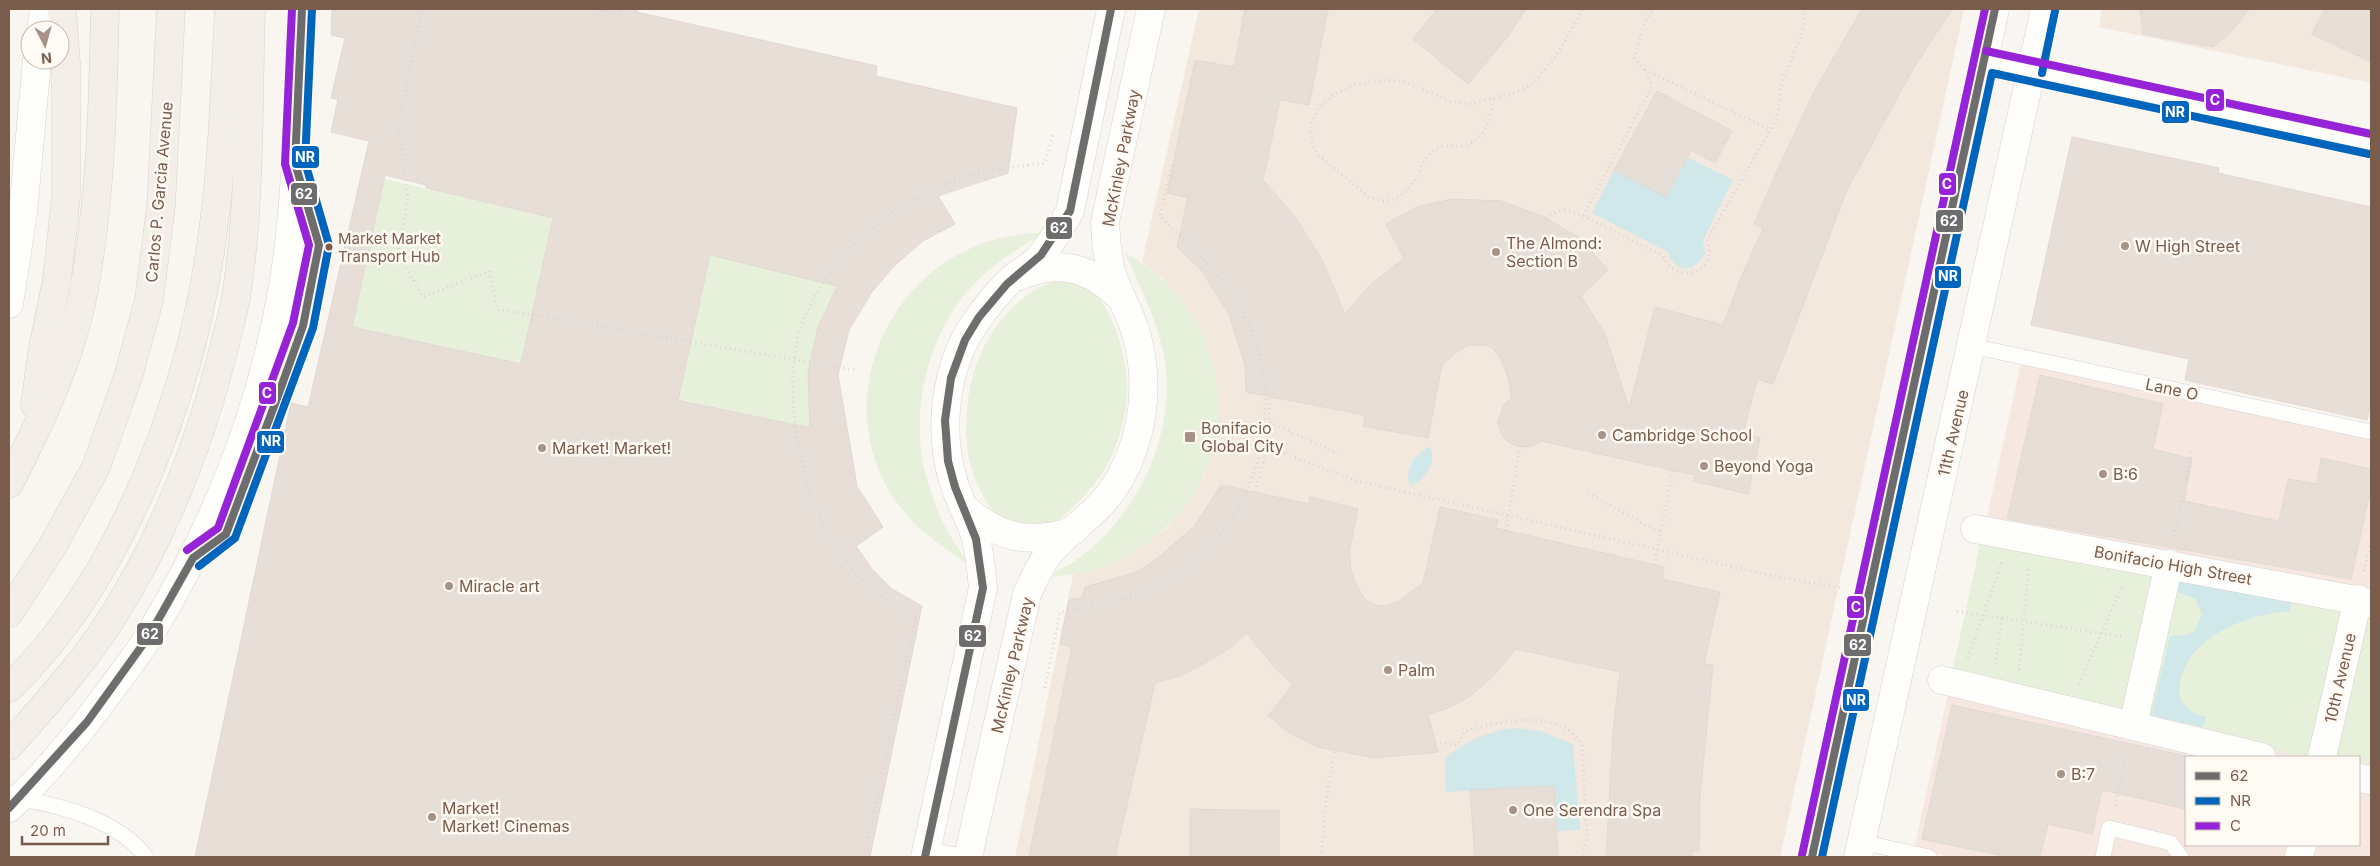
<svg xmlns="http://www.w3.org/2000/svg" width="2380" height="866" font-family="Inter,sans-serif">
  <rect width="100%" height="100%" fill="#f9f5f0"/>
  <g fill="#f2e8de">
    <path d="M1199 9H1964L1780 857H1015L1073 575 1107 566 1137 550 1167 528 1188 501 1206 473 1166 281 1142 262Z"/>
    <path d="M2102 9H2371V83L2099 27Z"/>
  </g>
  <path fill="#f6e8e1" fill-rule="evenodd" d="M2021 363 2371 439V857H1952L1914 849ZM2186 757H2359V845H2186Z"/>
  <g fill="#e7f0db">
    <path d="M384 179 836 285 818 327 810 428 352 327Z"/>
    <path d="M1047 232C1017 248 988 267 966 293 931 335 915 396 921 450 923 472 932 495 940 516 947 533 959 549 969 565 942 547 914 528 895 500 832 408 880 279 984 243 1004 236 1027 234 1047 232Z"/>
    <path d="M1125 253C1188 286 1223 351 1218 422 1216 439 1213 458 1205 473 1186 515 1150 547 1108 566 1089 574 1065 575 1045 577 1055 572 1066 567 1075 561 1139 515 1177 435 1164 356 1157 320 1140 286 1125 253Z"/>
    <path d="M1059 279C1064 279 1069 278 1074 279 1108 287 1126 352 1127 382 1128 402 1123 427 1116 445 1108 469 1091 490 1073 507 1064 516 1051 528 1038 528 1026 528 1012 524 1000 522 986 503 971 477 968 453 958 383 988 303 1059 279Z"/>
    <path d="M1981 541 2371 614V770L2359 768V757H2303L1953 668Z"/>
  </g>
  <g fill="#d0e8ea">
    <path d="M1687 157 1733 180 1703 240 1705 254C1695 273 1675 274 1668 252L1592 213 1614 170Z"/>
    <path d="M1430 447C1437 463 1425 480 1410 486 1404 470 1414 453 1430 447Z"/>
    <path d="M2179 580 2292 602 2290 611C2243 614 2174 642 2180 699L2193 713 2206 717 2203 727 2151 716 2170 636 2186 635 2195 631 2202 614 2195 598 2177 592Z"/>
    <path d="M1513 728 1540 731 1573 744 1580 830 1557 831 1554 786 1446 792 1445 758C1466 741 1487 732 1513 728Z"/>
  </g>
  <g fill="#e6ded7" stroke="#e2d8d2" fill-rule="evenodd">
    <path d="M332 9H637V12L877 66 876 76 1017 108 1008 173 938 196 955 224 923 241 894 266 872 292 849 330 838 375 857 486 883 527 856 546 872 569 892 589 922 606 870 857H195L291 403 308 407 369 141 331 132 338 99 331 98 345 38 331 35ZM385 175 426 185V188L553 218 521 364 352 327ZM710 255 837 286 818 327 808 373 810 428 678 400Z"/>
    <path d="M1245 9H1328L1309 105 1280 100 1263 180 1295 217 1321 258 1345 314 1370 285 1404 258 1386 224 1417 207 1453 199 1501 201 1542 216 1578 237 1608 270 1581 296 1605 334 1629 408 1655 307 1723 325 1742 275 1763 228 1754 224 1782 160 1815 90 1862 9H1952L1913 69 1847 190 1773 384 1757 379 1743 434 1760 438 1748 494 1693 481 1695 475 1542 441 1528 447 1516 446 1507 441 1501 433 1498 422 1504 404 1512 398 1507 374 1501 359 1493 348 1485 345H1468L1456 352 1444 363 1441 369 1428 438 1363 426 1365 415 1246 392 1245 365 1229 314 1202 271 1177 247 1188 198 1167 193 1195 60 1234 67Z"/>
    <path d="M1437 9H1526L1509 35 1468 84 1413 39Z"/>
    <path d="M2140 9H2249L2230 33 2213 47 2143 34Z"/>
    <path d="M2325 9H2371V62L2312 34Z"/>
    <path d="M1657 91 1732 131 1715 163 1691 150 1666 197 1614 170Z"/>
    <path d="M2072 137 2219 168 2218 173 2371 207V402L2367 420 2185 380 2189 359 2031 325Z"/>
    <path d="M2040 375 2163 404 2153 449 2192 459 2184 501 2279 521 2288 479 2317 484 2321 458 2371 469V488L2351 579 2007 519Z"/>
    <path d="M1221 485 1309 504 1310 497 1358 509 1349 553 1351 571 1357 586 1365 599 1374 605 1386 606 1398 602 1423 583 1440 507 1498 520 1496 528 1664 567 1662 579 1720 592 1704 664 1713 665 1700 795 1699 851H1692V857H1606L1613 732 1620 672 1516 649 1494 675 1472 695 1448 708 1428 714 1438 752 1375 758 1318 747 1290 733 1268 716 1293 684 1275 668 1247 633 1231 647 1205 663 1180 676 1155 683 1115 857H1029L1072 647 1060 644 1069 600 1082 598 1085 587 1137 572 1159 557 1194 527Z"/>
    <path d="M1952 705 2186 756V809L2102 790 2092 834 2048 824 2040 857H2008L1922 839Z"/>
    <path d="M1554 786 1558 857H1475L1470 790Z"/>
    <path d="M1190 809 1279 811V857H1190Z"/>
  </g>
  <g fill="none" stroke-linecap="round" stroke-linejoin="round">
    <g stroke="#d7d1cb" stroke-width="16">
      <g id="lane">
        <path d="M1972 346 2371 432"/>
        <path d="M200 552 226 534 303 326 319 245 301 184"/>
        <path d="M19 799C62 805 119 821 146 857"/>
        <path d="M1861 842 1929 857"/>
        <path d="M927 849 966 857"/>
        <path d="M2103 857 2109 828 2171 843 2181 857"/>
      </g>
    </g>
    <g stroke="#d7d1cb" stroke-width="29">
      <g id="street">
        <path d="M1984 61 2371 144"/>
        <path d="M1975 529 2371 603"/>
        <path d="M1942 680 2262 757"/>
        <path d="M2133 725 2169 564"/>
        <path d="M2322 757 2358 599"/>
        <path d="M2359 778 2371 780"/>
        <path d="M1812 857 1995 9"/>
        <path d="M1858 857 2045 9"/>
        <path d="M2299 857 2302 845"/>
      </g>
    </g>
    <g stroke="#d9d2cb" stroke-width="29">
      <g id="secondary">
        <path d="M41 30 44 9"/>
        <path d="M1019 276C1061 258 1091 268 1122 299"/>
        <path d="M9 304 23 213 37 60"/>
        <path d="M964 508C999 538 1028 545 1073 531"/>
        <path d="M9 808C47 773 81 731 112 688 125 670 139 653 150 634 215 527 262 409 283 286 298 195 298 101 302 9"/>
        <path d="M925 857 983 588C981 570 980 550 974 532 968 515 958 498 953 480 938 430 945 366 975 323 986 307 997 292 1012 279 1019 273 1028 268 1036 261 1050 246 1060 229 1070 211L1111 9"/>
        <path d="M968 857 1027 594C1034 580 1040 563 1051 551 1072 527 1100 512 1117 483 1144 438 1151 381 1135 330 1129 311 1118 293 1112 274 1107 257 1106 240 1105 222L1151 9"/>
      </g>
    </g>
    <g stroke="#dad1cc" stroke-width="29">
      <g id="primary">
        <path d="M35 405 42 353 57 280 66 196V63L62 9"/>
        <path d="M9 484C40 423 72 357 84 289 101 197 103 102 105 9"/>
        <path d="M9 613 52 547 96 467 128 377 149 300 161 206 171 9"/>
        <path d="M9 688C124 578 193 387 213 231 223 157 225 83 229 9"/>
        <path d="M9 746C44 706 81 666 110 621 163 538 200 444 224 348 228 331 233 314 236 297 251 203 248 104 251 9"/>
      </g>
    </g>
    <g stroke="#dcd5d0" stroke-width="3" stroke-dasharray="1 4" stroke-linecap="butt">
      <path d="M595 9 624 15"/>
      <path d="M1645 70 1771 130"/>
      <path d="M1493 99C1490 128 1478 152 1444 145L1433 151 1424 161 1418 176 1407 190 1396 199 1382 201 1369 197 1317 154 1311 140V123L1319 108 1334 94 1355 85 1381 80 1405 82 1449 101 1471 104 1516 92 1534 83 1556 56 1583 9"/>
      <path d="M1583 216 1663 256C1677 286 1719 273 1707 240L1777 118 1782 81 1801 36 1806 9"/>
      <path d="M1546 218C1560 208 1568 208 1583 216L1652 87 1645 70 1634 58 1645 22 1653 9"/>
      <path d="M339 249 398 254 423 297 489 271 497 309 856 370"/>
      <path d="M398 254 408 200 399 126 422 9"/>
      <path d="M1270 422 1338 454"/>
      <path d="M1262 445 1357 481 1769 575 1841 588"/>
      <path d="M1588 493 1660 533"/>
      <path d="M2174 536 2192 448"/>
      <path d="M2364 571 2371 540"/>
      <path d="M1957 611 2125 637"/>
      <path d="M1968 658 2002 562"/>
      <path d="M1995 664 2002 618"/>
      <path d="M2019 670 2029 567"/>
      <path d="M2079 684 2123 584"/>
      <path d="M1045 688 1060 612C1109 606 1163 588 1202 555 1208 550 1214 542 1219 535 1272 471 1281 376 1238 304 1216 268 1190 245 1160 217L1172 162"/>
      <path d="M1435 742 1457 745 1465 731C1497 723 1534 712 1565 728 1572 731 1577 739 1582 744L1587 838 1582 857"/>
      <path d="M2115 806 2126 754"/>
      <path d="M864 857 916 618C902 609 885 600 872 589 846 567 817 520 808 487 794 439 784 366 804 319 824 272 854 240 895 210 902 205 911 202 918 198 928 193 938 187 949 183 979 171 1014 167 1045 163L1053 134"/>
      <path d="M1321 857 1326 801 1335 749"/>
    </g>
    <use href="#lane" stroke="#fefefd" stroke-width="15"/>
    <use href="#street" stroke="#fefefd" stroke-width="28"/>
    <use href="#secondary" stroke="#fefefd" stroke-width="28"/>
    <use href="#primary" stroke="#f3eee8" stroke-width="28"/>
    <g stroke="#dcd5d0" stroke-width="3" stroke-dasharray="1 4" stroke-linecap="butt">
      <path d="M1255 492 1270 438 1269 396"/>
      <path d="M1506 531 1520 446"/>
      <path d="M1654 565 1673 470"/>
    </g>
    <g stroke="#fffaf3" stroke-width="11">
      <g id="bus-1">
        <path d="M9 808 87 722 149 636 193 558 226 534 279 393 303 326 319 245 295 163 302 9"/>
        <path d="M925 857 983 588 976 539 955 487 948 461 945 420 951 378 965 340 979 317 1007 284 1041 255 1070 211 1111 9"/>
        <path d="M1812 857 1995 9"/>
      </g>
    </g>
    <g stroke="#fffaf3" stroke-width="11">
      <g id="bus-2">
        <path d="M2042 73 2055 11"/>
        <path d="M199 566 235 538 313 328 329 245 305 162 312 9"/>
        <path d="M1822 857 1992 73 2369 154"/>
      </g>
    </g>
    <g stroke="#fffaf3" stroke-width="11">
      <g id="bus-3">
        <path d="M1986 51 2371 134"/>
        <path d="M187 550 218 528 293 323 309 245 285 164 292 9"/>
        <path d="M1802 855 1985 9"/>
      </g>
    </g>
    <use href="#bus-1" stroke="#6d6d6d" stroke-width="8"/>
    <use href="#bus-2" stroke="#0065bd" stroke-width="8"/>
    <use href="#bus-3" stroke="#9623d7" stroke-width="8"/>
  </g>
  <g fill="#a69286" stroke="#fffaf3" stroke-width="2">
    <circle cx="2125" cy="246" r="5"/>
    <circle cx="1496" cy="252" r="5"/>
    <circle cx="1602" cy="435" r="5"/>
    <rect x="1184" y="431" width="12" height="12" rx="2.5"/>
    <circle cx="542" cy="448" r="5"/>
    <circle cx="1704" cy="466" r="5"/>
    <circle cx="2103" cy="474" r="5"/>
    <circle cx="449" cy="586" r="5"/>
    <circle cx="1388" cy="670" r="5"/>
    <circle cx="2061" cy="774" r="5"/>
    <circle cx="1513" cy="810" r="5"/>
    <circle cx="432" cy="817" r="5"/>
  </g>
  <circle fill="#7a5c4d" stroke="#fffaf3" stroke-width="2" cx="329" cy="247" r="4.5"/>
  <g text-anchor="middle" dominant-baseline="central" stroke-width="5" stroke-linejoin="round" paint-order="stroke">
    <g font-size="15" fill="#7a5c4d" stroke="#fffaf3" text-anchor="start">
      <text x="338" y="238">Market Market<tspan x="338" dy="18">Transport Hub</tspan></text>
    </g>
    <g font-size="16" fill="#7a5c4d" stroke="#fffaf3">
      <text transform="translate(1121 158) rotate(-79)">McKinley Parkway</text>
      <text transform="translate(159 192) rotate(-85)">Carlos P. Garcia Avenue</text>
      <text transform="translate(2172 389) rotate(12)">Lane O</text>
      <text transform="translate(1953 433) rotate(-77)">11th Avenue</text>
      <text transform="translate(2173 565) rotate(10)">Bonifacio High Street</text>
      <text transform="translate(1012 665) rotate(-77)">McKinley Parkway</text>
      <text transform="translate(2340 678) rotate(-77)">10th Avenue</text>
    </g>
    <g font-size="16" fill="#7a5c4d" stroke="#fffaf3" text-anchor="start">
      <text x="1506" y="243">The Almond:<tspan x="1506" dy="18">Section B</tspan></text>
      <text x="2135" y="246">W High Street</text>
      <text x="1201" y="428">Bonifacio<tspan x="1201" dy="18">Global City</tspan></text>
      <text x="1612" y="435">Cambridge School</text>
      <text x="552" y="448">Market! Market!</text>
      <text x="1714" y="466">Beyond Yoga</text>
      <text x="2113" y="474">B:6</text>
      <text x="459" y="586">Miracle art</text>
      <text x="1398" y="670">Palm</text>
      <text x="2071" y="774">B:7</text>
      <text x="442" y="808">Market!<tspan x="442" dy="18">Market! Cinemas</tspan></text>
      <text x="1523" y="810">One Serendra Spa</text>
    </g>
  </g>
  <g stroke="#fffaf3" stroke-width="2">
    <rect x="2205" y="88" width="20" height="24" rx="5" fill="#9623d7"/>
    <rect x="2161" y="100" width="29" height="24" rx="5" fill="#0065bd"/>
    <rect x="291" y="145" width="29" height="24" rx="5" fill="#0065bd"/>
    <rect x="1938" y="172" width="19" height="24" rx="5" fill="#9623d7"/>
    <rect x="290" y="182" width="28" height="24" rx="5" fill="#6d6d6d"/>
    <rect x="1935" y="209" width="29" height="24" rx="5" fill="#6d6d6d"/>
    <rect x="1045" y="216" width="28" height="24" rx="5" fill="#6d6d6d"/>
    <rect x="1934" y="265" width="28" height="24" rx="5" fill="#0065bd"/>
    <rect x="258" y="381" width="19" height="24" rx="5" fill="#9623d7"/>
    <rect x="256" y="430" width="29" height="24" rx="5" fill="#0065bd"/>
    <rect x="1846" y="595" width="19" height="24" rx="5" fill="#9623d7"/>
    <rect x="136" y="622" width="28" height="24" rx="5" fill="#6d6d6d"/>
    <rect x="958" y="624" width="29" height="24" rx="5" fill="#6d6d6d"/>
    <rect x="1843" y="633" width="29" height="24" rx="5" fill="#6d6d6d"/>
    <rect x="1842" y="688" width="28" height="24" rx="5" fill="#0065bd"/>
  </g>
  <g font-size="14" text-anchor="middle" font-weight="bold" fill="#fff">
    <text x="2215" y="105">C</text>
    <text x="2175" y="117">NR</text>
    <text x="305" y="162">NR</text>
    <text x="1947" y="189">C</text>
    <text x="304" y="199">62</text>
    <text x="1949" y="226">62</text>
    <text x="1059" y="233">62</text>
    <text x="1948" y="281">NR</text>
    <text x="267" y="398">C</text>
    <text x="271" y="446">NR</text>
    <text x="1856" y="612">C</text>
    <text x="150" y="639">62</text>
    <text x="973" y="641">62</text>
    <text x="1858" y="650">62</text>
    <text x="1856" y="705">NR</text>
  </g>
  <rect width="2380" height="866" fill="none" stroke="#7a5c4d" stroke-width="20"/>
  <rect x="2185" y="756" width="175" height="90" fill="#fffaf3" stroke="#cabbb1"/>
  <rect x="2195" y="772" width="25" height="8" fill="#6d6d6d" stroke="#cabbb1"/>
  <text x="2230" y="781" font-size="15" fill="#7a5c4d">62</text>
  <rect x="2195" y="797" width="25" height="8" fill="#0065bd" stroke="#cabbb1"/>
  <text x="2230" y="806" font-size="15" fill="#7a5c4d">NR</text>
  <rect x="2195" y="822" width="25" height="8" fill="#9623d7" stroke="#cabbb1"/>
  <text x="2230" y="831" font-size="15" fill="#7a5c4d">C</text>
  <g transform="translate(45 45) rotate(174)"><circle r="24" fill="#fffaf3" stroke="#cabbb1"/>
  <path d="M0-4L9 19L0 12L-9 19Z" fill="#a69286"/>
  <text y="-8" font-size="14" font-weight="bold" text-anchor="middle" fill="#7a5c4d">N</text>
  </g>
  <path d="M22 836v8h86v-8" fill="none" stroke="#7a5c4d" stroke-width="2.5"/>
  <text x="30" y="836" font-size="15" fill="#7a5c4d" stroke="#fffaf3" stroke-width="4" paint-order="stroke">20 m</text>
</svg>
